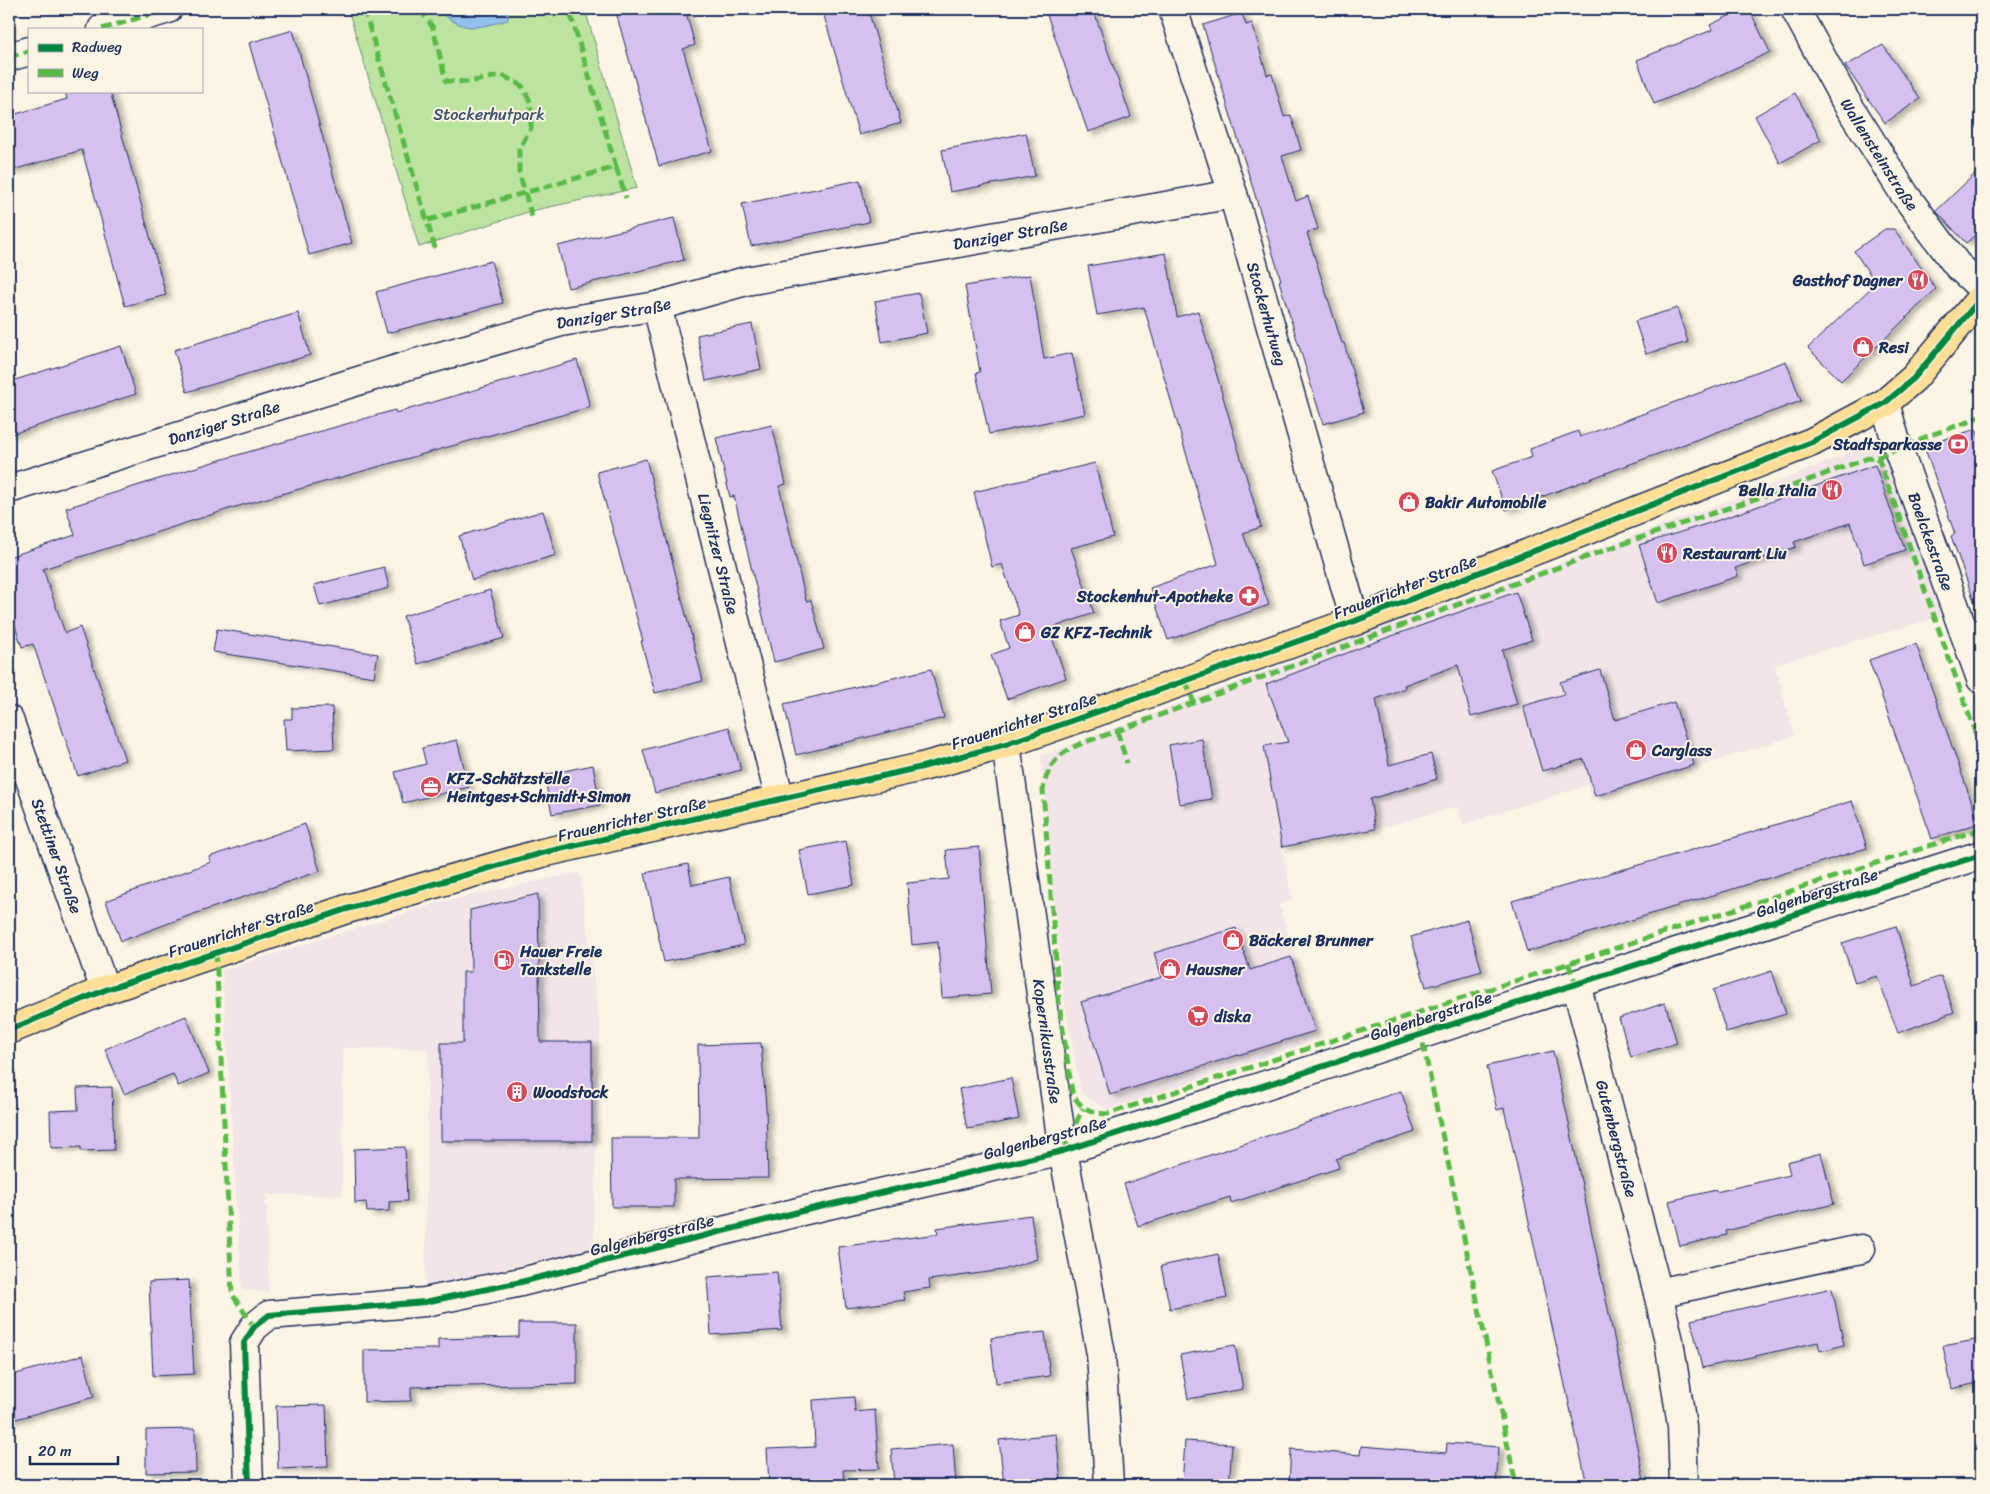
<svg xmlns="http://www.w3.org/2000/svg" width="1990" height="1494" font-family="Sriracha,sans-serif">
  <defs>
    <filter id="shadow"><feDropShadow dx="5.5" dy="3" stdDeviation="2.5" flood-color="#0004"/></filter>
  </defs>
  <rect width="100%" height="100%" fill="#fcf5e5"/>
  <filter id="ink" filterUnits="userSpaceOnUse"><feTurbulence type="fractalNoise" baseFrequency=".02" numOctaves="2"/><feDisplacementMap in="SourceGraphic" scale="10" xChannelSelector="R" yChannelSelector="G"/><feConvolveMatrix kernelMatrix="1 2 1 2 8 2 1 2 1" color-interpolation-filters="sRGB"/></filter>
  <g filter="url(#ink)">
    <g fill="#f1e5e8">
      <path d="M1893 435 1958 612 1775 664 1794 736 1592 800 1588 785 1463 824 1457 807 1375 829 1282 847 1292 899 1279 905 1321 1038 1108 1110 1081 1093 1063 994 1041 756 1330 647 1758 490Z"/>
      <path d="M580 872 600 1027 593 1264 425 1302 428 1049 343 1048 342 1195H266L269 1292 242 1290 222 970 437 903Z"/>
    </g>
    <path fill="#bce4a0" stroke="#6c8a7f" d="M348 9H585L637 188 531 211 419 247Z"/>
    <path fill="#93c0ed" stroke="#6386b4" d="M436 9H508V20C472 29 466 33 436 9Z"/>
    <g fill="#d6c0f0" stroke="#1b2f5e" filter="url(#shadow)">
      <path d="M615 9H685L695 45 683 49 712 151 659 166Z"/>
      <path d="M822 9H868L901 123 859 135Z"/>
      <path d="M1045 9H1093L1131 117 1088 132Z"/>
      <path d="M1743 9H1749L1770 52 1692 88 1654 104 1637 60 1712 30 1710 25Z"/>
      <path d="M1242 13 1246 25 1252 23 1267 75 1272 74 1284 117 1291 115 1301 150 1282 156 1296 201 1308 196 1318 229 1307 233 1342 343H1344L1364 412 1323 424 1279 281 1281 280 1203 25Z"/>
      <path d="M293 30 352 243 309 255 249 43Z"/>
      <path d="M1883 45 1920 99 1885 123 1845 66Z"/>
      <path d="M65 91H110L166 295 125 306 82 150 9 171V116L67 99Z"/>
      <path d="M1795 93 1821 140 1780 163 1755 116Z"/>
      <path d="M1026 133 1035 176 950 192 942 150Z"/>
      <path d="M1981 168V230L1966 243 1936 211Z"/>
      <path d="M860 180 869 222 751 246 742 204Z"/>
      <path d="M674 218 684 260 568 288 558 246Z"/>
      <path d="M1885 229H1894L1936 289 1841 381 1808 348 1876 283 1854 251Z"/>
      <path d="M1166 253 1177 317 1198 311 1261 527 1243 533 1269 605 1168 640 1150 588 1218 564 1144 307 1097 315 1088 266Z"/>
      <path d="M491 261 503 303 387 333 376 292Z"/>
      <path d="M1030 275 1044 359 1072 353 1085 414 989 434 976 373 980 372 965 286Z"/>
      <path d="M919 293 927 333 882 342 875 301Z"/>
      <path d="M1677 308 1688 342 1646 354 1635 321Z"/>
      <path d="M298 313 310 355 187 392 174 350Z"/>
      <path d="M752 324 761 369 706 381 697 335Z"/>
      <path d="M121 346 136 394 9 435V382Z"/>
      <path d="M577 360 590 407 232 508 43 569 65 633 80 627 125 760 78 776 33 644 22 647 9 608V557L75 535 66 508 213 462 395 410 396 413Z"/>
      <path d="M1786 361 1801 401 1506 510 1492 471 1532 457 1530 449 1578 431 1580 437Z"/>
      <path d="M772 425 786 484 779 486 806 601 811 600 824 649 774 662 734 496 730 497 716 438Z"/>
      <path d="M1976 429 1981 443V611L1978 612 1951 536 1955 534 1924 446Z"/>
      <path d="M646 459 703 681 655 693 641 641H643L597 472Z"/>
      <path d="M1095 463 1113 537 1071 548 1094 613 1049 629 1066 678 1007 699 991 655 1009 648 1000 621 1019 615 1002 564 992 567 974 492Z"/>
      <path d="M1875 465 1905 550 1864 564 1850 523 1794 542 1796 547 1735 568 1738 576 1658 603 1639 545 1719 520Z"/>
      <path d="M543 511 556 555 472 580 459 536Z"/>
      <path d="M384 567 389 588 320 606 314 585Z"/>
      <path d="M490 590 504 638 418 664 403 616Z"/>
      <path d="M1516 592 1532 640 1502 650 1517 704 1471 717 1458 665 1404 685 1405 688 1376 699 1389 765 1431 754 1437 779 1370 799 1375 829 1282 847 1264 746 1288 742 1266 684 1386 638Z"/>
      <path d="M217 629 378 654 374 677 213 652Z"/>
      <path d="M1916 644 1979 823 1932 839 1869 660Z"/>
      <path d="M931 669 944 718 796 755 784 704Z"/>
      <path d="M1600 670 1615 720 1674 702 1694 765 1595 796 1584 759 1542 771 1523 706 1564 694 1560 682Z"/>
      <path d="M332 707 334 749 286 751 284 719H292V708Z"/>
      <path d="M729 727 741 770 655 793 643 750Z"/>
      <path d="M1202 739 1212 799 1179 804 1169 745Z"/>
      <path d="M457 740 469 787 403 803 395 772 426 764 422 748Z"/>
      <path d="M593 765 600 805 552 814 544 775Z"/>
      <path d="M1852 801 1867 848 1527 952 1512 901 1723 841Z"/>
      <path d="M305 824 320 871 188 916 121 941 106 901 211 862 209 857Z"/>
      <path d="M846 841 854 885 808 894 799 850Z"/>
      <path d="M979 847 991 994 942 998 938 942 912 945 907 883 949 879 946 850Z"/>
      <path d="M688 864 692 885 729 877 744 945 664 962 645 873Z"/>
      <path d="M538 894 540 1042H592V1141H441V1043H463V972H471L470 910Z"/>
      <path d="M1467 920 1482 971 1426 987 1411 937Z"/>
      <path d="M1896 926 1914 986 1941 976 1954 1012 1898 1033 1877 976 1855 983 1842 943Z"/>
      <path d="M1236 928 1250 970 1291 957 1315 1031 1110 1095 1081 1002 1162 977 1154 953Z"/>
      <path d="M1772 971 1786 1014 1726 1032 1713 990Z"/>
      <path d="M1665 1003 1677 1043 1631 1057 1619 1018Z"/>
      <path d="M186 1016 209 1073 178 1086 173 1074 124 1094 105 1049Z"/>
      <path d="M761 1043 766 1108 768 1178 674 1179V1207H612L611 1138H699L698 1045Z"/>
      <path d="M1553 1051 1568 1119 1645 1485H1587L1504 1108 1497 1110 1487 1066Z"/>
      <path d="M1011 1078 1019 1119 967 1129 959 1089Z"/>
      <path d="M112 1087 114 1150 81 1151V1147L51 1148 50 1111 78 1110 77 1088Z"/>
      <path d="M1401 1091 1415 1132 1336 1159 1339 1168 1231 1203 1230 1197 1138 1226 1124 1184Z"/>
      <path d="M405 1147 407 1201 389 1202V1211L367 1212 366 1202 355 1203 354 1149Z"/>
      <path d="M1821 1153 1834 1204 1726 1231 1727 1235 1680 1246 1669 1201 1716 1190V1192L1790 1175 1787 1162Z"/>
      <path d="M1031 1215 1037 1259 1003 1270 929 1280 930 1288 903 1292 905 1300 846 1308 838 1247 938 1234 937 1228Z"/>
      <path d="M1218 1254 1227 1298 1170 1309 1161 1266Z"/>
      <path d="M777 1272 782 1330 711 1335 707 1277Z"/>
      <path d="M189 1280 194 1374 153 1376 149 1282Z"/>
      <path d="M1832 1288 1844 1345 1820 1351 1818 1342 1702 1368 1691 1320Z"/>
      <path d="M519 1323H577V1384L411 1387V1401L364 1402V1350L438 1349V1339L519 1337Z"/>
      <path d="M1045 1332 1050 1376 996 1383 991 1338Z"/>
      <path d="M1981 1339V1382L1952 1389 1943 1346Z"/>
      <path d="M1235 1345 1243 1389 1188 1399 1180 1355Z"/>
      <path d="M83 1355 94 1397 9 1421V1376Z"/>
      <path d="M854 1397 855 1412 875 1410 879 1469 843 1470 844 1485H769L767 1449 815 1447 813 1400Z"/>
      <path d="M326 1405 328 1467 278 1469 276 1406Z"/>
      <path d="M195 1429 196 1472 146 1473V1430Z"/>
      <path d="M1056 1434 1061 1481 1004 1485 999 1440Z"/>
      <path d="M1185 1441 1232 1444 1229 1485H1182Z"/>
      <path d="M1447 1443 1499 1447 1496 1485H1289L1291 1449 1360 1455 1361 1446 1446 1453Z"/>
      <path d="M953 1444 956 1485H894L891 1449Z"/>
    </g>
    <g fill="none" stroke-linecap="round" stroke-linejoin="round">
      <g stroke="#1b2f5e" stroke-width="31">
        <g id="minor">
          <path id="s1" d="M1173 9 1233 194 1355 621"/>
          <path id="s2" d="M1795 9 1845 100 1905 195 1957 265 1981 287"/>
          <path d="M102 29 168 9"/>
          <path d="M9 57 29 51"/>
          <path id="s3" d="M657 306 780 800"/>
          <path id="s4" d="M1885 403 1898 449 1981 679"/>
          <path id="s5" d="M9 489 413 364 561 322 657 306 746 281 1233 194"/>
          <path id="s6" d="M9 720 105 990"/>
          <path id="s7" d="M1006 744 1063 1151 1101 1354 1109 1485"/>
          <path id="s8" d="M1576 984 1658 1293 1669 1341 1682 1426 1684 1485"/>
          <path d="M1658 1293 1861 1249"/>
          <path d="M249 1485 244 1343 254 1327 269 1315 425 1302 521 1282 802 1211 1063 1151 1576 984 1981 855"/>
        </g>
      </g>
      <g stroke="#1b2f5e" stroke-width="31">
        <path id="major" d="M9 1030 105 990 347 909 542 853 922 767 1006 744 1355 621 1812 442 1885 403 1914 378 1981 298"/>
      </g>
      <use href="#minor" stroke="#fcf5e5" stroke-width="28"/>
      <use href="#major" stroke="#fcde96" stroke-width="28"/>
      <g stroke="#58b947" stroke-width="5" stroke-dasharray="10 5" stroke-linecap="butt">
        <path d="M364 9 435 248"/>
        <path d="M420 9 433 28 446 81 470 82 502 75 522 86 531 103V128L519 149V172L533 221"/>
        <path d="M102 29 168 9"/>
        <path d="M9 57 29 51"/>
        <path d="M616 167 626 198"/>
        <path d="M428 220 616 167 569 9"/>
        <path d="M1877 457 1919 441 1925 437 1971 421 1981 415"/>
        <path d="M1186 681 1194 703"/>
        <path d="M1117 731 1127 763"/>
        <path d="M1981 749 1879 460 1874 456 1784 489 1616 546 1117 731C1082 744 1050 747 1043 790L1059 1002 1072 1092C1079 1108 1091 1113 1107 1114L1981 829"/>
        <path d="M216 952 232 1294 254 1327"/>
        <path d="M1568 963 1576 984"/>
        <path d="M1414 1015 1421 1034 1516 1485"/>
        <path d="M1063 1151 1083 1108"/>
      </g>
      <g stroke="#fcf5e5" stroke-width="9">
        <g id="cycleway">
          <path d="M9 1030 105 990 347 909 542 853 922 767 1006 744 1355 621 1812 442 1885 403 1914 378 1981 298"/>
          <path d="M249 1485 244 1343 254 1327 269 1315 425 1302 521 1282 802 1211 1063 1151 1576 984 1981 855"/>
        </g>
      </g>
      <use href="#cycleway" stroke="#00873e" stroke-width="6"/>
    </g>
  </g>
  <defs>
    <g id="restaurant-disc" transform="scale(1.125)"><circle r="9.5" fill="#d1495b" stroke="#fcf5e5"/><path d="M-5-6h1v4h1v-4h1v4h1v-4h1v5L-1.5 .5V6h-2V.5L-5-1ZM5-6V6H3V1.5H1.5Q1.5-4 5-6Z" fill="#fff"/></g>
    <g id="shop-disc" transform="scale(1.125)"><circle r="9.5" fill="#d1495b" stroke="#fcf5e5"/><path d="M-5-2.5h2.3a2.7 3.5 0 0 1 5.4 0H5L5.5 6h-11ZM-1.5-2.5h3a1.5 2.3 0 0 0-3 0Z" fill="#fff"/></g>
    <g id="bank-disc" transform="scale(1.125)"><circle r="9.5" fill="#d1495b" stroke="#fcf5e5"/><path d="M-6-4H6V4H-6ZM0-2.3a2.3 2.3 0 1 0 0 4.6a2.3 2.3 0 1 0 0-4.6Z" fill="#fff"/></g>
    <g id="pharmacy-disc" transform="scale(1.125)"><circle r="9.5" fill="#d1495b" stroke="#fcf5e5"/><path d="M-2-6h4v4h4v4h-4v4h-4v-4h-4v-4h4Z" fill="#fff"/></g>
    <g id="office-disc" transform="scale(1.125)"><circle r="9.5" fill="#d1495b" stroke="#fcf5e5"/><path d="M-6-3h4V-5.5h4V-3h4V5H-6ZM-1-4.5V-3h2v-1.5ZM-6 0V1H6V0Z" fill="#fff"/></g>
    <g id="fuel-disc" transform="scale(1.125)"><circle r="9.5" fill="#d1495b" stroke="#fcf5e5"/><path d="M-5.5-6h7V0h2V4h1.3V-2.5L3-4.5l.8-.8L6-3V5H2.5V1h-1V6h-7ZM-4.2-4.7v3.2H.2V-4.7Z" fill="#fff"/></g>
    <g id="supermarket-disc" transform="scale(1.125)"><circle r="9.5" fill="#d1495b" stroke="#fcf5e5"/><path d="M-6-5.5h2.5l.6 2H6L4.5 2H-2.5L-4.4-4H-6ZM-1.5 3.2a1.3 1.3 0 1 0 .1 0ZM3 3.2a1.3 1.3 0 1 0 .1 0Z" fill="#fff"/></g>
    <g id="building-disc" transform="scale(1.125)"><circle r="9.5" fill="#d1495b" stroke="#fcf5e5"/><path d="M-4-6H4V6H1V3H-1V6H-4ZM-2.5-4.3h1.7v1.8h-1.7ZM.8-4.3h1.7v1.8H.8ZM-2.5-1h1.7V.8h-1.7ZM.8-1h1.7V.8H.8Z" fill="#fff"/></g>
  </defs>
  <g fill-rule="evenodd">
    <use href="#restaurant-disc" x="1918" y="280"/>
    <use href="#shop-disc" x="1863" y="347"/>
    <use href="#bank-disc" x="1958" y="444"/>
    <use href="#restaurant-disc" x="1832" y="490"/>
    <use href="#shop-disc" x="1409" y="502"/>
    <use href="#restaurant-disc" x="1667" y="553"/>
    <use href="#pharmacy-disc" x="1249" y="596"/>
    <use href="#shop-disc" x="1025" y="632"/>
    <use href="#shop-disc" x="1636" y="750"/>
    <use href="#office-disc" x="431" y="787"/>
    <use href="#shop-disc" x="1233" y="940"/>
    <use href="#fuel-disc" x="504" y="960"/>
    <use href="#shop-disc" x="1170" y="969"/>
    <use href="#supermarket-disc" x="1198" y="1016"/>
    <use href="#building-disc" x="517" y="1092"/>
  </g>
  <g text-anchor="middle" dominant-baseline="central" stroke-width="4" stroke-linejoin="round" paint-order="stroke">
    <g font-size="16" fill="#3b536b" stroke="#fcf5e5">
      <text x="489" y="114">Stockerhutpark</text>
    </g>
    <g font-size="16" fill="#1b2f5e" stroke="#fcf5e5">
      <text stroke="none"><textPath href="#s2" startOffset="168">Wallensteinstraße</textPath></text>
      <text stroke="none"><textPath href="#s5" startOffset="1035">Danziger Straße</textPath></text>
      <text stroke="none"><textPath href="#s5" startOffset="630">Danziger Straße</textPath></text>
      <text stroke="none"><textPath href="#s1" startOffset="319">Stockerhutweg</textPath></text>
      <text stroke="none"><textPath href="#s5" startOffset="225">Danziger Straße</textPath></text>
      <text stroke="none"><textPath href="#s4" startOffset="146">Boelckestraße</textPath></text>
      <text stroke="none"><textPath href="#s3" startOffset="255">Liegnitzer Straße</textPath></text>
      <text transform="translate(1405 587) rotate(-21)">Frauenrichter Straße</text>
      <text transform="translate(1024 721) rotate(-18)">Frauenrichter Straße</text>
      <text transform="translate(632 819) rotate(-13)">Frauenrichter Straße</text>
      <text stroke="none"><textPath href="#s6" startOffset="144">Stettiner Straße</textPath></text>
      <text transform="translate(1817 893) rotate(-18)">Galgenbergstraße</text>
      <text transform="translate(241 929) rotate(-18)">Frauenrichter Straße</text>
      <text transform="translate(1431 1016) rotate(-18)">Galgenbergstraße</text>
      <text stroke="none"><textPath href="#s7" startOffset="300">Kopernikusstraße</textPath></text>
      <text transform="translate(1045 1138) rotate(-15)">Galgenbergstraße</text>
      <text stroke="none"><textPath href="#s8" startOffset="160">Gutenbergstraße</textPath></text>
      <text transform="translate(652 1235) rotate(-14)">Galgenbergstraße</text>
    </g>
    <g font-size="16" font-weight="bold" fill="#1b2f5e" stroke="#fcf5e5" text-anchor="start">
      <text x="1902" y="280" text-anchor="end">Gasthof Dagner</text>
      <text x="1879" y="347">Resi</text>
      <text x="1942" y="444" text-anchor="end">Stadtsparkasse</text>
      <text x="1816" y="490" text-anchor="end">Bella Italia</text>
      <text x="1425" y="502">Bakir Automobile</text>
      <text x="1683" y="553">Restaurant Liu</text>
      <text x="1233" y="596" text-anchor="end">Stockenhut-Apotheke</text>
      <text x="1041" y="632">GZ KFZ-Technik</text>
      <text x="1652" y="750">Carglass</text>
      <text x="447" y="778">KFZ-Schätzstelle<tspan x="447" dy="18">Heintges+Schmidt+Simon</tspan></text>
      <text x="1249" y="940">Bäckerei Brunner</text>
      <text x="520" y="951">Hauer Freie<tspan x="520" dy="18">Tankstelle</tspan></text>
      <text x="1186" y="969">Hausner</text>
      <text x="1214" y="1016">diska</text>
      <text x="533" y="1092">Woodstock</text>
    </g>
  </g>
  <rect width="1990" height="1494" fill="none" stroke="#fcf5e5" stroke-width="30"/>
  <rect x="15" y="15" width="1960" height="1464" fill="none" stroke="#1b2f5e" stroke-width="2" filter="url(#ink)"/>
  <rect x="28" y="28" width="175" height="65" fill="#fcf5e5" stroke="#a2a6af"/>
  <rect x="38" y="44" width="25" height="8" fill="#00873e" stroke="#a2a6af"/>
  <text x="72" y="52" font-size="15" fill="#1b2f5e">Radweg</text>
  <rect x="38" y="69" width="25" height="8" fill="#58b947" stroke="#a2a6af"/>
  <text x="72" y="78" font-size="15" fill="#1b2f5e">Weg</text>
  <path d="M30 1456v8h88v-8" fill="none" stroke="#1b2f5e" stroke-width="2.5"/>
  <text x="38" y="1456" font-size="15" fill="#1b2f5e" stroke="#fcf5e5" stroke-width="4" paint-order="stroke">20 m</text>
</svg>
